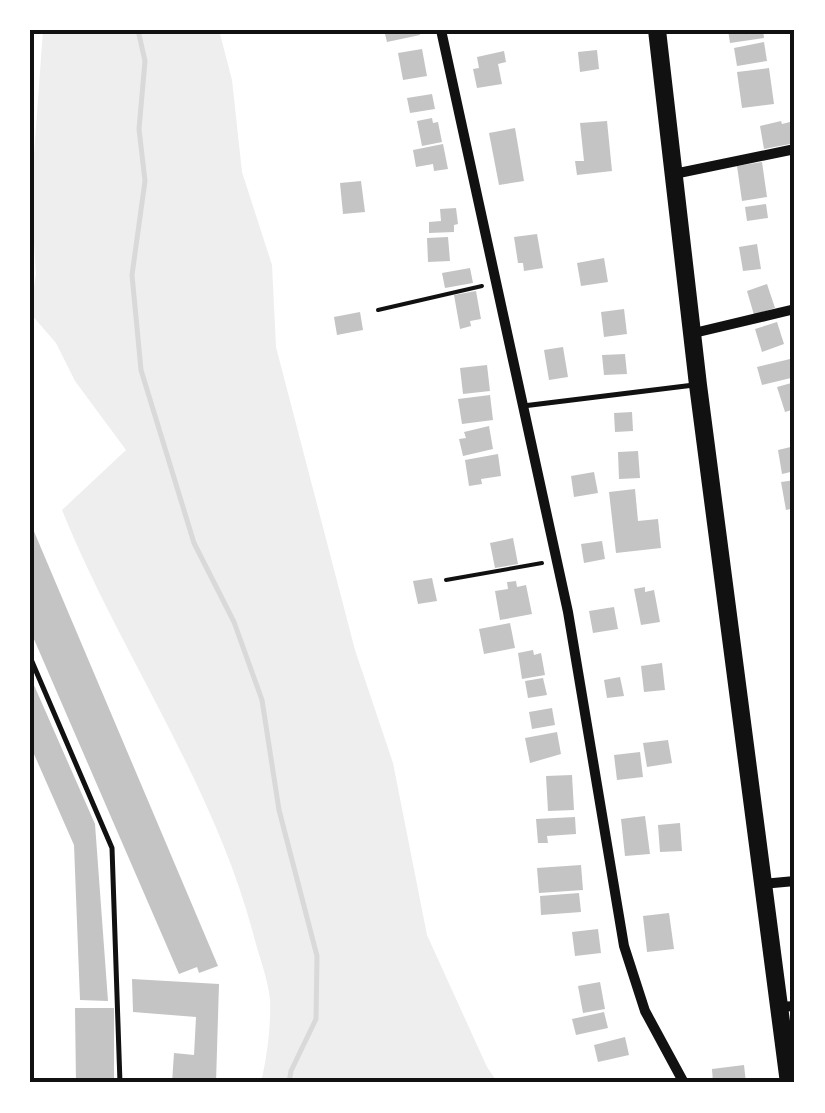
<svg xmlns="http://www.w3.org/2000/svg" width="825" height="1113" font-family="'PT Sans',sans-serif">
  <rect width="100%" height="100%" fill="#fff"/>
  <path fill="#eee" d="M43 30H219L232 80 242 172 272 265 276 347 355 650 393 763 427 935 487 1067 498 1083H261C267 1056 271 1028 270 1000 268 978 258 954 253 933 213 783 120 653 62 510L126 450 75 381 56 343 30 313 36 274 31 197Z"/>
  <g fill="none" stroke-linecap="round" stroke-linejoin="round">
    <path stroke="#d9d9d9" stroke-width="5" d="M138 30 145 61 139 129 145 181 132 275 141 370 194 543 234 622 262 700 279 810 317 956 316 1019 291 1071 289 1083"/>
  </g>
  <g fill="#c4c4c4">
    <path d="M384 30H419L420 35 387 42Z"/>
    <path d="M728 30H763L764 38 730 43Z"/>
    <path d="M764 42 767 61 737 66 734 48Z"/>
    <path d="M422 49 427 76 403 80 398 53Z"/>
    <path d="M597 50 599 69 580 72 578 52Z"/>
    <path d="M504 51 506 62 498 64 502 84 477 88 473 69 479 68 477 57Z"/>
    <path d="M769 68 774 104 742 108 737 72Z"/>
    <path d="M432 94 435 109 410 113 407 98Z"/>
    <path d="M432 118 433 123 438 122 442 142 422 146 417 121Z"/>
    <path d="M607 121 612 171 577 175 575 161H584L580 123Z"/>
    <path d="M781 121 782 124 794 121 795 143 764 149 760 126Z"/>
    <path d="M515 128 524 181 499 185 489 133Z"/>
    <path d="M443 144 448 169 434 171 433 164 416 167 413 150Z"/>
    <path d="M762 162 767 197 742 201 737 166Z"/>
    <path d="M361 181 365 212 343 214 340 183Z"/>
    <path d="M766 204 768 218 747 221 745 207Z"/>
    <path d="M456 208 458 224 454 225V232L429 233V222L441 221 440 209Z"/>
    <path d="M537 234 543 268 524 271 523 263H518L514 237Z"/>
    <path d="M448 237 450 261 428 262 427 238Z"/>
    <path d="M757 244 761 269 743 271 739 247Z"/>
    <path d="M604 258 608 282 581 286 577 263Z"/>
    <path d="M470 268 473 283 445 288 442 273Z"/>
    <path d="M767 284 775 308 754 315 747 291Z"/>
    <path d="M476 291 481 319 470 321 471 326 460 329 454 295Z"/>
    <path d="M624 309 627 334 604 337 601 312Z"/>
    <path d="M360 312 363 330 337 335 334 317Z"/>
    <path d="M777 322 784 344 762 352 755 329Z"/>
    <path d="M563 347 568 377 549 380 544 350Z"/>
    <path d="M625 354 627 374 604 375 602 355Z"/>
    <path d="M790 359 795 377 762 385 757 367Z"/>
    <path d="M487 365 490 391 463 394 460 368Z"/>
    <path d="M795 382V409L785 412 777 387Z"/>
    <path d="M490 395 493 420 462 424 458 399Z"/>
    <path d="M632 412 633 431 615 432 614 413Z"/>
    <path d="M489 426 493 449 463 456 459 439 466 438 464 432Z"/>
    <path d="M795 446V471L782 474 778 450Z"/>
    <path d="M638 451 640 478 619 479 618 452Z"/>
    <path d="M498 454 501 476 481 479 482 484 469 486 465 460Z"/>
    <path d="M594 472 598 493 574 497 571 476Z"/>
    <path d="M795 480V508L786 510 781 482Z"/>
    <path d="M635 489 638 521 658 519 661 548 616 553 609 492Z"/>
    <path d="M30 522 218 966 199 973 197 967 179 974 30 630Z"/>
    <path d="M513 538 518 564 495 568 490 543Z"/>
    <path d="M602 541 605 559 584 563 581 544Z"/>
    <path d="M432 578 437 601 418 604 413 581Z"/>
    <path d="M516 581 517 587 526 585 532 614 500 620 495 591 508 589 507 582Z"/>
    <path d="M645 587V592L654 590 660 622 641 625 634 589Z"/>
    <path d="M614 607 618 629 593 633 589 611Z"/>
    <path d="M510 623 515 648 484 654 479 629Z"/>
    <path d="M533 650 534 655 541 653 545 675 522 679 518 653Z"/>
    <path d="M662 663 665 690 644 692 641 666Z"/>
    <path d="M30 676 95 824 108 1001 80 1000 74 845 30 745Z"/>
    <path d="M620 677 624 696 607 698 604 680Z"/>
    <path d="M543 678 547 695 528 698 525 681Z"/>
    <path d="M552 708 555 725 532 729 529 712Z"/>
    <path d="M557 732 561 754 530 763 525 738Z"/>
    <path d="M668 740 672 763 647 767 643 743Z"/>
    <path d="M640 752 643 777 617 780 614 755Z"/>
    <path d="M572 775 574 810 548 811 546 776Z"/>
    <path d="M645 816 650 854 625 856 621 819Z"/>
    <path d="M575 817 576 834 547 836 548 843H538L536 819Z"/>
    <path d="M680 823 682 851 660 852 658 825Z"/>
    <path d="M581 865 583 890 539 893 537 868Z"/>
    <path d="M579 893 581 912 541 915 540 896Z"/>
    <path d="M669 913 674 949 647 952 643 916Z"/>
    <path d="M598 929 601 953 575 956 572 932Z"/>
    <path d="M132 979 219 984 216 1083H172L174 1053 194 1055 196 1017 133 1012Z"/>
    <path d="M600 982 605 1009 583 1013 578 986Z"/>
    <path d="M75 1008H114V1083H76Z"/>
    <path d="M604 1012 608 1028 576 1035 572 1019Z"/>
    <path d="M625 1037 629 1055 598 1062 594 1045Z"/>
    <path d="M744 1065 746 1083H713L712 1069Z"/>
  </g>
  <g fill="none" stroke-linecap="round" stroke-linejoin="round">
    <g stroke="#111" stroke-width="4">
      <path d="M378 310 482 286"/>
      <path d="M446 580 542 563"/>
    </g>
    <g stroke="#111" stroke-width="5">
      <path d="M523 406 694 385"/>
      <path d="M30 657 112 848 120 1083"/>
    </g>
    <g stroke="#111" stroke-width="10">
      <path d="M441 30 568 612 624 946 645 1011 684 1083"/>
      <path d="M674 174 795 149"/>
      <path d="M694 333 795 309"/>
      <path d="M762 884 795 881"/>
      <path d="M779 1007 795 1006"/>
    </g>
    <path stroke="#111" stroke-width="18" d="M657 30 698 385 789 1083"/>
  </g>
  <rect width="825" height="1113" fill="none" stroke="#ffffff" stroke-width="65"/>
  <rect x="32" y="32" width="760" height="1048" fill="none" stroke="#111" stroke-width="4"/>
</svg>
